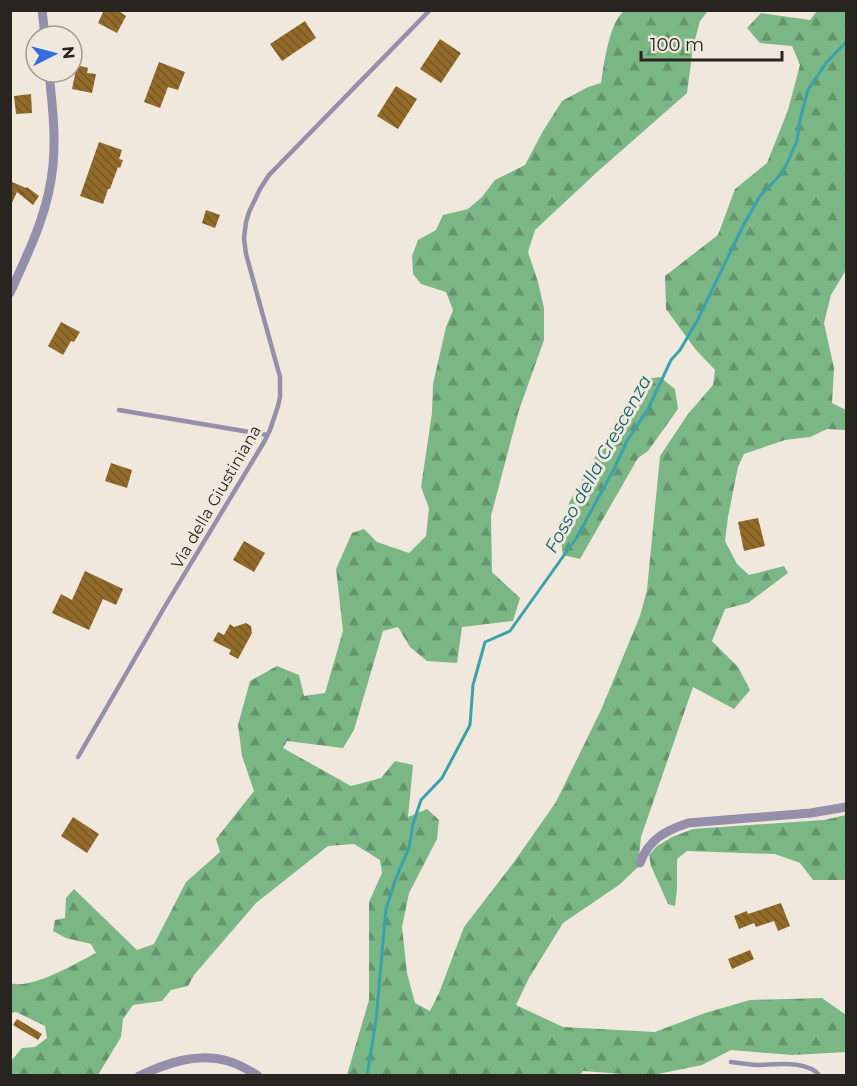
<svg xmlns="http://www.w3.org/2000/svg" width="857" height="1086" font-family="Montserrat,sans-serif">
  <defs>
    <pattern id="forest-firs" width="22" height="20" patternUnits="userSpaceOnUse" patternTransform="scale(1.5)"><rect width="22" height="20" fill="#7bb785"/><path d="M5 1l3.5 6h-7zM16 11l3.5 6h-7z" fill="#65956c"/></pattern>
    <pattern id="building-back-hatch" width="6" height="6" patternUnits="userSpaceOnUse" patternTransform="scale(1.5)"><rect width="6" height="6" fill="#926b2a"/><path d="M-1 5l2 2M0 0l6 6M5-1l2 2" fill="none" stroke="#775824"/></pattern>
  </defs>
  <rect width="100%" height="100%" fill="#f0e8dd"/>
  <g fill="url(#forest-firs)">
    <path d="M624 11H708L700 21 693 47 687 93 596 173 535 230 528 252 538 282 544 308V340L519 410 491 516 492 572 520 598 513 621 462 627 457 663 427 661 410 647 398 627 383 631 354 730 343 748 287 741 283 748 351 786 381 778 395 761 413 765 408 817 427 809 439 820 437 839 409 893 402 927 407 973 415 1003 430 1011 439 993 464 927 514 862 556 802 601 710 640 616 647 590 660 456 688 414 713 385 715 370 696 350 666 309 665 276 718 235 735 189 767 163 788 110 800 65 792 46 760 43 747 28 761 13 810 20 817 11H846V270L831 295 824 323 834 368 832 403 846 410V430L827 429 810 437 785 440 744 454 738 467 728 517 725 541 737 564 749 575 784 566 788 573 748 603 725 609 712 641 738 667 750 690 734 709 693 687 641 837 638 867 619 885 563 923 529 978 516 1005 563 1027 655 1032 705 1013 750 1000 822 998 846 1015V1052L792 1055 731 1050 702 1065 648 1076 583 1071 579 1076 347 1075 369 1000V902L382 873 380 860 354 844 328 846 256 903 194 975 188 986 171 990 162 1001 133 1005 123 1019 121 1037 98 1075H11V1061L22 1048 35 1047 47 1038 45 1026 16 1012 11 1013 10 983C32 990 76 963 96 953L91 944 66 938 53 931 55 920 65 918 66 898 74 889 137 950 154 944 186 882 220 852 216 839 254 791 242 756 238 725 250 681 277 666 299 675 304 696 325 693 343 631 336 569 352 533 364 529 377 542 409 553 426 536 429 508 421 487 432 413 433 384 446 327 453 310 446 292 421 284 413 274 412 256 418 240 436 230 443 215 468 209 482 197 495 180 525 165 543 131 562 101 588 87 601 83C604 64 609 23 624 11Z"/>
    <path d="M660 377 675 389 678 409 648 451 638 458 580 559 563 555 559 529 570 501 639 380Z"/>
    <path d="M846 815V880H813L800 863 775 854 687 851 677 859V890L675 906 668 904 651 866 649 855 657 846 672 837 693 829 824 820Z"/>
  </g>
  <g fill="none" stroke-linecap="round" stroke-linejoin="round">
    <path stroke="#39a2ad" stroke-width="3" d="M367 1076 376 1020 386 909 396 878 409 848 413 824 421 800 442 778 470 725 473 685 485 642 510 631 577 537 614 469 627 441 648 409 671 360 680 350 697 321 744 224 760 196 783 172 797 141 800 120 808 90 826 63 846 42"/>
  </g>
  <g fill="url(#building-back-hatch)">
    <path d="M104 10H117L126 16 117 33 98 23Z"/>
    <path d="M305 21 316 38 282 61 270 44Z"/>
    <path d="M440 39 461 53 441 83 420 69Z"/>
    <path d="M159 62 185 72 178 90 168 87 160 108 144 102Z"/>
    <path d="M77 65 88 68 87 73 96 74 92 93 72 89Z"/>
    <path d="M396 86 417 99 398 129 377 116Z"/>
    <path d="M31 94 32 113 16 114 14 96Z"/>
    <path d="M99 142 122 150 119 159 123 160 120 168 118 167 110 189H108L103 204 80 196Z"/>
    <path d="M10 181 26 188 27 187 39 196 33 205 17 192 10 207Z"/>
    <path d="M206 210 220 215 215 228 202 223Z"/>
    <path d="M61 322 80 332 74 342 71 341 63 355 48 346Z"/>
    <path d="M111 463 132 470 127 488 105 481Z"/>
    <path d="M758 518 765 546 744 551 738 522Z"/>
    <path d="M244 541 265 553 254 572 233 560Z"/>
    <path d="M85 571 123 589 116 605 103 599 89 630 52 613 61 594 72 600Z"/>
    <path d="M246 623 251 626 252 633 238 659 229 654 231 650 213 641 218 632 224 635 230 624 234 627Z"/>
    <path d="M73 817 99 834 87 853 61 836Z"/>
    <path d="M781 903 790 926 778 931 774 921 756 927 754 923 739 929 734 916 747 911 748 914Z"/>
    <path d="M750 950 754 959 732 969 728 959Z"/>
    <path d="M17 1019 42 1034 38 1040 13 1025Z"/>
  </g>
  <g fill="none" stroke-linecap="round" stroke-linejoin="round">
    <g stroke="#968fab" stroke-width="4.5">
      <path d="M119 410 267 435"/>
      <path d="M78 757 164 608 264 442 270 430 278 406 280 397V377L246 254 244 238 246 222 249 212 260 189 269 175 430 10"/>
      <path d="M731 1062C739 1063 747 1064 756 1065 774 1065 807 1059 820 1076"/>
    </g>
    <g stroke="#968fab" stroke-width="9">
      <path d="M42 10 45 36"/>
      <path d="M10 293C29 251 49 211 53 165 56 134 52 103 49 72"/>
      <path d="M640 863C649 839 665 831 688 823L811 813 846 807"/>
      <path d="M139 1076C167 1063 197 1052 228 1061 238 1064 249 1070 258 1076"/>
    </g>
  </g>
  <g text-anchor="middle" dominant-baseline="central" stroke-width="6" stroke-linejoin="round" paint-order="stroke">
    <g font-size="16" fill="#282521" stroke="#f0e8dd">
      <text transform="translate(216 497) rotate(-60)">Via della Giustiniana</text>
    </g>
    <g font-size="18" font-style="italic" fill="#0d646c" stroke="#f0e8dd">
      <text transform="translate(598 464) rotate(-61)">Fosso della Crescenza</text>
    </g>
  </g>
  <rect width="857" height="1086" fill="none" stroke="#282521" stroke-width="24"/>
  <g transform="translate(54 54) rotate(84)"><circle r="28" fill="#f0e8dd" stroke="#a09a92" stroke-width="1.5"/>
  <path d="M0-4.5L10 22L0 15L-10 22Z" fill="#366ddc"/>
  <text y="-9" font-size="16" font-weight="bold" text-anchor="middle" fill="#282521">N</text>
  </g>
  <path d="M641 51v9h141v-9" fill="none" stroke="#282521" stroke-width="3"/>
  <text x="650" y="51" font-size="18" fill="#282521" stroke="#f0e8dd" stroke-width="4.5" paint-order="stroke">100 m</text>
</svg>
